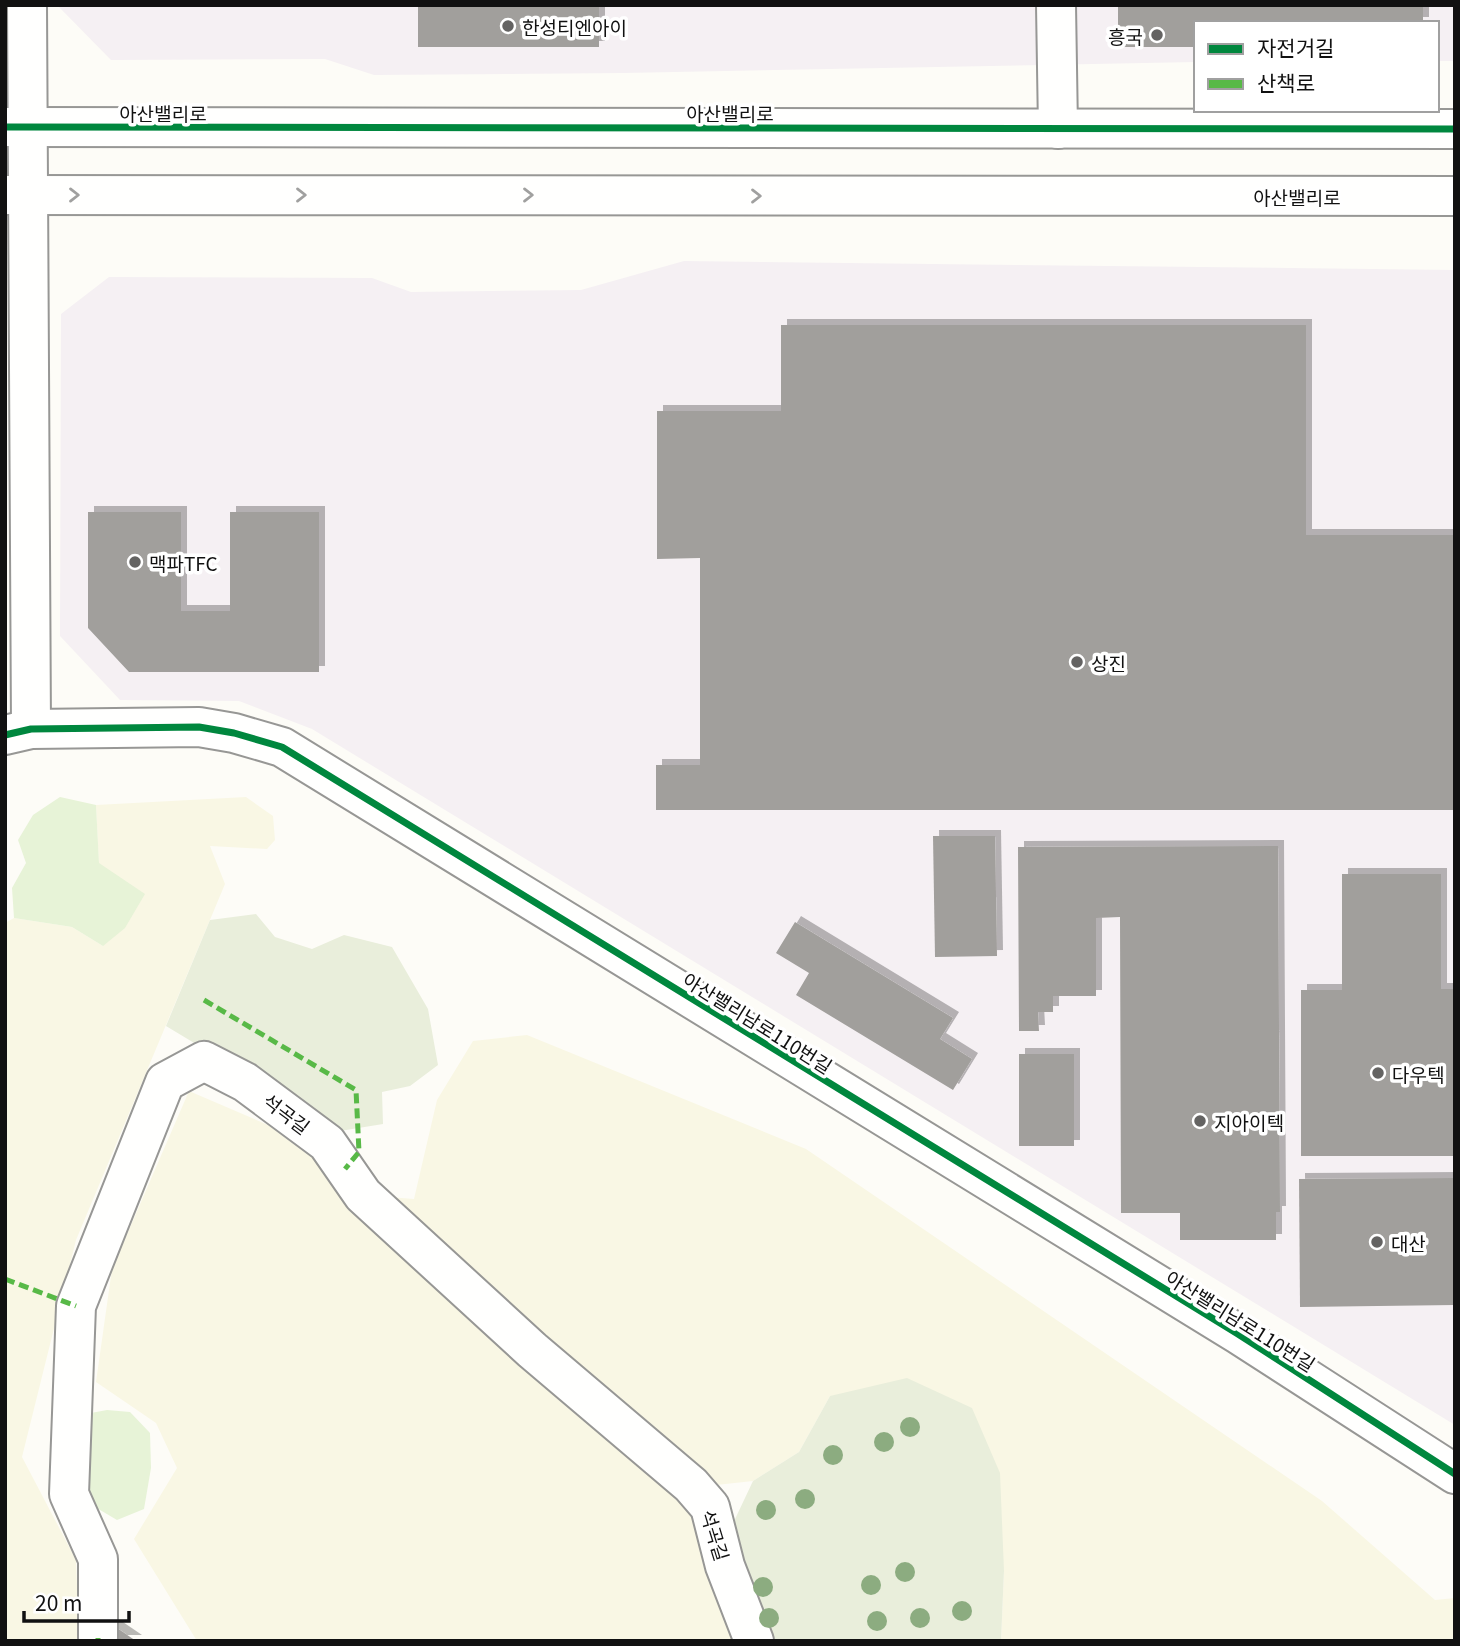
<svg xmlns="http://www.w3.org/2000/svg" width="1460" height="1646" font-family="Georgia,'Noto Sans KR',serif">
  <defs>
    <filter id="shadow"><feDropShadow dx="6" dy="-6" stdDeviation="0" flood-color="#0004"/></filter>
  </defs>
  <rect width="100%" height="100%" fill="#fdfcf7"/>
  <g fill="#f5f0f3">
    <path d="M57 5H1455V61H1437V23H1196V62L624 73 374 75 325 59 111 60Z"/>
    <path d="M684 261 1455 270V1425L312 729 239 701 120 700 60 636 61 314 109 277 372 278 411 292 581 290Z"/>
  </g>
  <g fill="#f9f7e4">
    <path d="M246 797 273 816 275 840 267 849 210 846 225 884 76 1240 22 1457 76 1560 79 1641H5V923L14 918 72 927 103 946 96 805Z"/>
    <path d="M527 1035 806 1149 1322 1501 1435 1600 1455 1598V1641H1001L1004 1571 830 1396 799 1452 753 1481 707 1486 754 1641H197L134 1539 177 1468 156 1423 96 1382 112 1269 189 1091 268 1125 363 1195 414 1199 437 1100 473 1041Z"/>
  </g>
  <g fill="#e7f3d7">
    <path d="M60 797 96 805 99 863 145 894 125 928 103 946 72 927 14 918 12 888 26 863 18 840 33 815Z"/>
    <path d="M107 1410 130 1412 150 1433 151 1468 144 1509 117 1520 90 1504 80 1434 91 1413Z"/>
  </g>
  <g fill="#e9eedb">
    <path d="M256 914 275 937 312 949 344 935 392 947 428 1009 438 1065 410 1086 382 1092 383 1124 340 1131 166 1026 210 920Z"/>
    <path d="M907 1378 972 1408 1000 1473 1004 1571 1001 1641H754L728 1534 753 1481 799 1452 830 1396Z"/>
  </g>
  <g fill="#a19f9c" filter="url(#shadow)">
    <rect x="418" y="5" width="181" height="42"/>
    <path d="M1118 5H1423V23H1196V47H1118Z"/>
    <path d="M781 325H1306V535H1455V810H656V765H700V558L657 559V411H781Z"/>
    <path d="M88 512H181V611H230V512H319V672H129L88 628Z"/>
    <path d="M933 836H995L997 956 935 957Z"/>
    <path d="M1278 846 1280 1212H1276V1240H1180V1213H1121L1120 917 1096 918V996H1053V1012H1038L1039 1031H1019L1018 847Z"/>
    <path d="M1342 874H1441V989H1455V1156H1301V990H1342Z"/>
    <path d="M795 922 953 1018 940 1039 972 1059 953 1090 796 995 809 973 776 953Z"/>
    <rect x="1019" y="1054" width="55" height="92"/>
    <path d="M1455 1178V1305L1300 1307 1299 1179Z"/>
    <path d="M114 1626 136 1641H104Z"/>
  </g>
  <g fill="none" stroke-linecap="round" stroke-linejoin="round">
    <g stroke="#979795" stroke-width="42">
      <g id="minor">
        <path d="M27 5 31 729"/>
        <path d="M1056 5 1058 129"/>
        <path d="M5 127 1455 129"/>
        <path d="M5 195 1455 196"/>
        <path d="M5 735 31 729 199 727 234 733 282 747 1238 1334 1455 1474"/>
        <path d="M98 1638V1559L69 1494 76 1306 165 1082 204 1061 245 1082 327 1143 363 1195 532 1350 691 1485 710 1507 725 1566 754 1641"/>
      </g>
    </g>
    <use href="#minor" stroke="#fffffe" stroke-width="38"/>
    <g stroke="#58b947" stroke-width="5" stroke-dasharray="10 5" stroke-linecap="butt">
      <path d="M204 1000 356 1090 359 1152 345 1169"/>
      <path d="M5 1279 76 1306"/>
      <path d="M98 1641V1638"/>
    </g>
    <g stroke="#fff" stroke-width="11">
      <g id="cycleway">
        <path d="M5 127 1455 129"/>
        <path d="M5 735 31 729 199 727 234 733 282 747 1238 1334 1455 1474"/>
      </g>
    </g>
    <use href="#cycleway" stroke="#00873e" stroke-width="7"/>
  </g>
  <g fill="#8cac80">
    <circle cx="910" cy="1427" r="10"/>
    <circle cx="884" cy="1442" r="10"/>
    <circle cx="833" cy="1455" r="10"/>
    <circle cx="805" cy="1499" r="10"/>
    <circle cx="766" cy="1510" r="10"/>
    <circle cx="905" cy="1572" r="10"/>
    <circle cx="871" cy="1585" r="10"/>
    <circle cx="763" cy="1587" r="10"/>
    <circle cx="962" cy="1611" r="10"/>
    <circle cx="769" cy="1618" r="10"/>
    <circle cx="920" cy="1618" r="10"/>
    <circle cx="877" cy="1621" r="10"/>
  </g>
  <defs><path id="oneway-chevron" d="M-2-3.5L2.5 0L-2 3.5" fill="none" stroke-width="1.6" stroke-linecap="round" stroke-linejoin="round" transform="scale(1.75)"/></defs>
  <g stroke="#a0a09f">
    <use href="#oneway-chevron" transform="translate(74 195)"/>
    <use href="#oneway-chevron" transform="translate(301 195)"/>
    <use href="#oneway-chevron" transform="translate(528 195)"/>
    <use href="#oneway-chevron" transform="translate(756 196)"/>
  </g>
  <g fill="#646362" stroke="#fff" stroke-width="2.5">
    <circle cx="508" cy="26" r="7"/>
    <circle cx="1157" cy="35" r="7"/>
    <circle cx="135" cy="562" r="7"/>
    <circle cx="1077" cy="662" r="7"/>
    <circle cx="1378" cy="1073" r="7"/>
    <circle cx="1200" cy="1121" r="7"/>
    <circle cx="1377" cy="1242" r="7"/>
  </g>
  <g text-anchor="middle" dominant-baseline="central" stroke-width="7" stroke-linejoin="round" paint-order="stroke">
    <g font-size="19" fill="#111" stroke="#fff" text-anchor="start">
      <text x="522" y="26">한성티엔아이</text>
      <text x="1143" y="35" text-anchor="end">흥국</text>
      <text x="149" y="562">맥파TFC</text>
      <text x="1091" y="662">상진</text>
      <text x="1392" y="1073">다우텍</text>
      <text x="1214" y="1121">지아이텍</text>
      <text x="1391" y="1242">대산</text>
    </g>
    <g font-size="19" fill="#111" stroke="#fff">
      <text x="163" y="112">아산밸리로</text>
      <text x="730" y="112">아산밸리로</text>
      <text x="1297" y="196">아산밸리로</text>
      <text transform="translate(758 1022) rotate(32)">아산밸리남로110번길</text>
      <text transform="translate(287 1113) rotate(37)">석곡길</text>
      <text transform="translate(1241 1320) rotate(32)">아산밸리남로110번길</text>
      <text transform="translate(716 1535) rotate(73)">석곡길</text>
    </g>
  </g>
  <rect width="1460" height="1646" fill="none" stroke="#111111" stroke-width="14"/>
  <rect x="1194" y="21" width="245" height="91" fill="#ffffff" stroke="#a0a0a0" stroke-width="2"/>
  <rect x="1208" y="44" width="35" height="10" fill="#00873e" stroke="#a0a0a0" stroke-width="2"/>
  <text x="1257" y="56" font-size="21" fill="#111111">자전거길</text>
  <rect x="1208" y="79" width="35" height="10" fill="#58b947" stroke="#a0a0a0" stroke-width="2"/>
  <text x="1257" y="91" font-size="21" fill="#111111">산책로</text>
  <path d="M24 1611v10h105v-10" fill="none" stroke="#111111" stroke-width="3.5"/>
  <text x="35" y="1611" font-size="21" fill="#111111" stroke="#ffffff" stroke-width="5" paint-order="stroke">20 m</text>
</svg>
